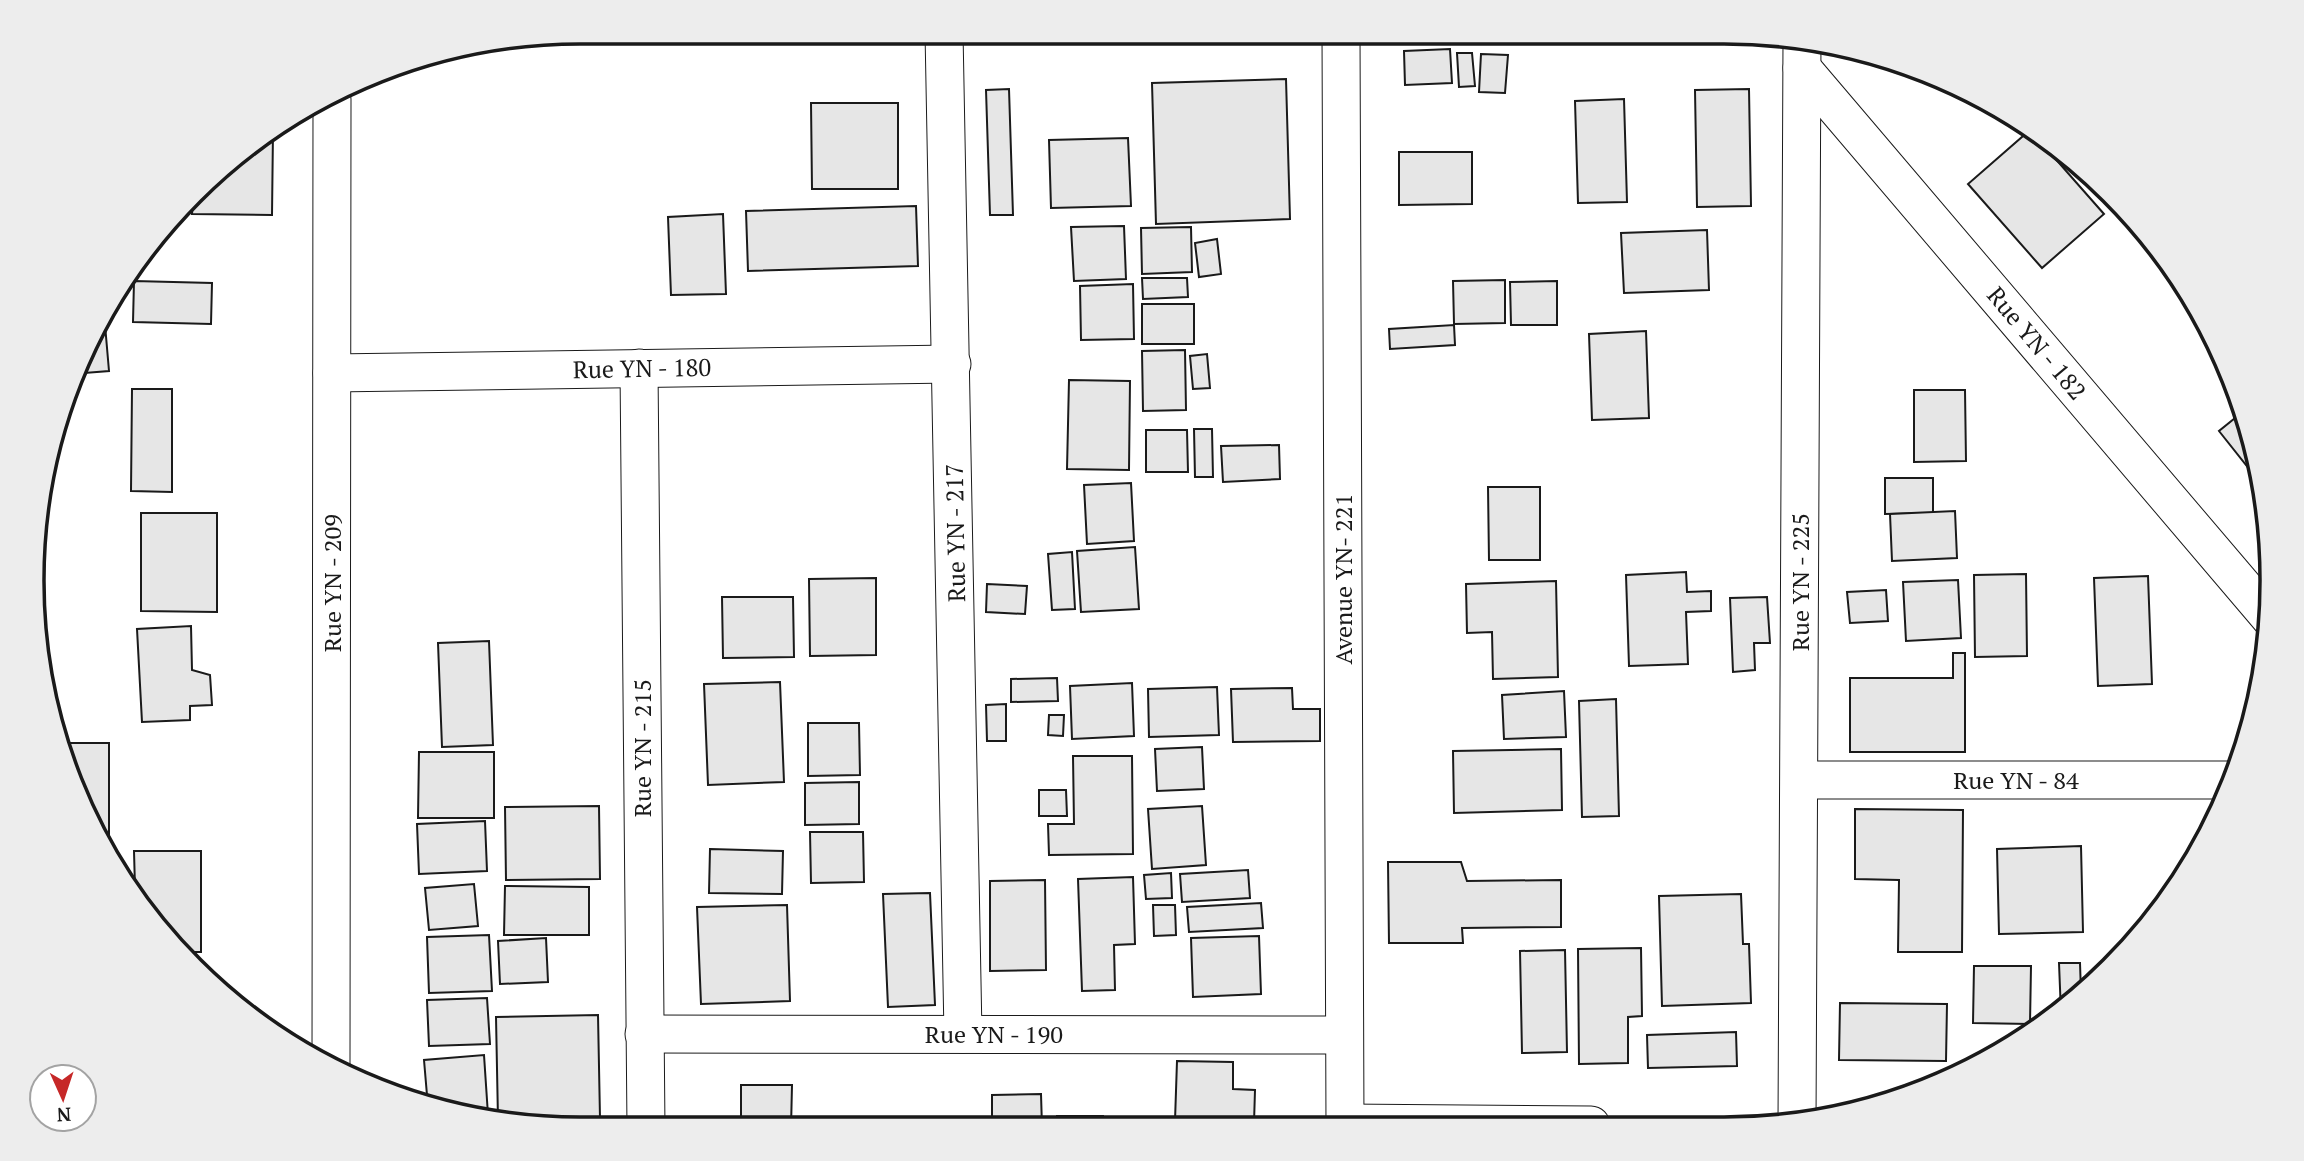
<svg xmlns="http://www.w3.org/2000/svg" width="2304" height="1161" font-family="'PT Serif',serif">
  <rect width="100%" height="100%" fill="#fff"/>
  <g fill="#e6e6e6" stroke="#1a1a1a" stroke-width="2">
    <path d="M1450 49 1452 83 1405 85 1404 51Z"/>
    <path d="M1457 53H1472L1475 86 1459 87Z"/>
    <path d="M1481 54 1508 55 1505 93 1479 92Z"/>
    <path d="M1286 79 1290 219 1156 224 1152 83Z"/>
    <path d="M1009 89 1013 215H990L986 90Z"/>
    <path d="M1749 89 1751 206 1697 207 1695 90Z"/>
    <path d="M1624 99 1627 202 1578 203 1575 101Z"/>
    <path d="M811 103H898V189H812Z"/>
    <path d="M2030 130 2104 214 2042 268 1968 184Z"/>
    <path d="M273 131 272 215 192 214 193 202 246 145Z"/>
    <path d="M1128 138 1131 206 1051 208 1049 140Z"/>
    <path d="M1399 152H1472V204L1399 205Z"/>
    <path d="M916 206 918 266 748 271 746 211Z"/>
    <path d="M723 214 726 294 671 295 668 217Z"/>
    <path d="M1124 226 1126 279 1074 281 1071 227Z"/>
    <path d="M1191 227 1192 272 1142 274 1141 228Z"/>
    <path d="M1707 230 1709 290 1624 293 1621 233Z"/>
    <path d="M1217 239 1221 274 1199 277 1195 243Z"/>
    <path d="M1142 278H1187L1188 297 1143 299Z"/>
    <path d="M1505 280V323L1454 324 1453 281Z"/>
    <path d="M134 281 212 283 211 324 133 322Z"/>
    <path d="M1557 281V325H1511L1510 282Z"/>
    <path d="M1133 284 1134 339 1081 340 1080 286Z"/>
    <rect x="1142" y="304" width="52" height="40"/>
    <path d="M104 313 109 371 72 374 73 370Z"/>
    <path d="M1454 325 1455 345 1390 349 1389 329Z"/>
    <path d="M1646 331 1649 418 1592 420 1589 334Z"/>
    <path d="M1185 350 1186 410 1143 411 1142 351Z"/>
    <path d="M1207 354 1210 388 1193 389 1190 356Z"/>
    <path d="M1069 380 1130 381 1129 470 1067 469Z"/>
    <path d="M132 389H172V492L131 491Z"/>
    <path d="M1914 390H1965L1966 461 1914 462Z"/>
    <path d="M2245 410 2259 471 2254 475 2219 431Z"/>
    <path d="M1194 429H1212L1213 477H1195Z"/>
    <path d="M1146 430H1187L1188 472H1146Z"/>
    <path d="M1279 445 1280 479 1223 482 1221 446Z"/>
    <path d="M1885 478H1933V513L1885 514Z"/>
    <path d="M1131 483 1134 541 1087 544 1084 485Z"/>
    <path d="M1488 487H1540V560H1489Z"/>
    <path d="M1955 511 1957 558 1892 561 1890 514Z"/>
    <path d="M141 513H217V612L141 611Z"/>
    <path d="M1135 547 1139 609 1081 612 1077 551Z"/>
    <path d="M1072 552 1075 609 1052 610 1048 554Z"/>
    <path d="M1686 572 1687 592 1711 591V611L1686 612 1688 664 1629 666 1626 575Z"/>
    <path d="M2026 574 2027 656 1975 657 1974 575Z"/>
    <path d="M2148 576 2152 684 2098 686 2094 578Z"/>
    <path d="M876 578V655L810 656 809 579Z"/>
    <path d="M1958 580 1961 638 1906 641 1903 582Z"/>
    <path d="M1556 581 1558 677 1493 679 1492 632 1467 633 1466 584Z"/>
    <path d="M987 584 1027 586 1025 614 986 612Z"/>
    <path d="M1886 590 1888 621 1850 623 1847 592Z"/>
    <path d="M722 597H793L794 657 723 658Z"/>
    <path d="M1767 597 1770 643H1754L1755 670 1733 672 1730 598Z"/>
    <path d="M191 626 192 670 210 675 212 705 190 706V720L142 722 137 629Z"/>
    <path d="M489 641 493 745 442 747 438 643Z"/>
    <path d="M1953 653H1965V752H1850V678H1953Z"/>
    <path d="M1057 678 1058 701 1011 702V679Z"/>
    <path d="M780 682 784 782 708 785 704 684Z"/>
    <path d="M1132 683 1134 736 1072 739 1070 686Z"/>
    <path d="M1217 687 1219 735 1149 737 1148 689Z"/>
    <path d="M1292 688 1293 709H1320V741L1233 742 1231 689Z"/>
    <path d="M1564 691 1566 737 1504 739 1502 695Z"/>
    <path d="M1616 699 1619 816 1582 817 1579 701Z"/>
    <path d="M1006 704V741H987L986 705Z"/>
    <path d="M1049 715H1064L1063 736 1048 735Z"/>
    <path d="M808 723H859L860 775 808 776Z"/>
    <path d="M64 743H109V837H98L88 823Z"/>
    <path d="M1202 747 1204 789 1157 791 1155 749Z"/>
    <path d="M1561 749 1562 810 1454 813 1453 751Z"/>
    <path d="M419 752H494V818H418Z"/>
    <path d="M1073 756H1132L1133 854 1049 855 1048 824H1074Z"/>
    <path d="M859 782V824L805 825V783Z"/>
    <path d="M1039 790H1066L1067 816H1039Z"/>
    <path d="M599 806 600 879 506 880 505 807Z"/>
    <path d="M1202 806 1206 865 1152 869 1148 809Z"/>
    <path d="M1855 809 1963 810 1962 952H1898L1899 880 1855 879Z"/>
    <path d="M485 821 487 871 419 874 417 824Z"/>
    <path d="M810 832H863L864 882 811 883Z"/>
    <path d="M2081 846 2083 932 1999 934 1997 849Z"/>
    <path d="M710 849 783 851 782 894 709 893Z"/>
    <path d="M134 851H201V952H181L135 888Z"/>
    <path d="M1388 862H1461L1467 881 1561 880V927L1462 928 1463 943H1389Z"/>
    <path d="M1248 870 1250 898 1182 902 1180 874Z"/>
    <path d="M1171 873 1172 898 1146 899 1144 875Z"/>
    <path d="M1133 877 1135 944 1114 945 1115 990 1082 991 1078 879Z"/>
    <path d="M1045 880 1046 970 990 971V881Z"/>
    <path d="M474 884 478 926 429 930 425 888Z"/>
    <path d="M505 886 589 887V935H504Z"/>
    <path d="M930 893 935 1005 888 1007 883 894Z"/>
    <path d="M1741 894 1743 944H1749L1751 1003 1662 1006 1659 896Z"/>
    <path d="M1261 903 1263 928 1189 932 1187 907Z"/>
    <path d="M787 905 790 1001 701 1004 697 907Z"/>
    <path d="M1153 905H1175L1176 935 1154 936Z"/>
    <path d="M489 935 492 991 429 993 427 937Z"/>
    <path d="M1259 936 1261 994 1193 997 1191 938Z"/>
    <path d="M546 938 548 982 500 984 498 941Z"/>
    <path d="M1641 948 1642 1016 1628 1017V1063L1579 1064 1578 949Z"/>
    <path d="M1565 950 1567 1052 1522 1053 1520 951Z"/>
    <path d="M2059 963H2080L2081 993 2061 1013Z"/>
    <path d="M1974 966H2031L2030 1024 1973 1023Z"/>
    <path d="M487 998 490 1044 429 1046 427 1000Z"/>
    <path d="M1840 1003 1947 1004 1946 1061 1839 1060Z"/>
    <path d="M598 1015 600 1118 498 1120 496 1017Z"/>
    <path d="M1736 1032 1737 1066 1648 1068 1647 1035Z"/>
    <path d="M484 1055 488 1115 470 1116 428 1107 424 1060Z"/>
    <path d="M1177 1061 1233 1062V1089L1255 1090 1254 1123 1175 1121Z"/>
    <path d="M741 1085H792L791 1128H741Z"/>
    <path d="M1041 1094 1042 1127H992V1095Z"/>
    <path d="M1057 1116H1103L1104 1127H1057Z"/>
    <rect x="1120" y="1118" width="46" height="9"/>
    <path d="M906 1121V1127H869L868 1123Z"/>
  </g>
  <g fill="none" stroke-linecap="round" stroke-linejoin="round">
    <g stroke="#1a1a1a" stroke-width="39">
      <g id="street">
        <path d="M944 32 963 1034"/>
        <path d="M1341 32 1345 1126"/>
        <path d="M1802 68 2271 619"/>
        <path d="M639 368 646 1128"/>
        <path d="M332 373 952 364"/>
        <path d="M1800 780H2232"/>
        <path d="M644 1034 1344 1035"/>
        <path d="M331 1068 332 99"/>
        <path d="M1345 1123 1591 1125"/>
        <path d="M1797 1124 1802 40"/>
      </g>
    </g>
    <use href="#street" stroke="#fff" stroke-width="37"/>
  </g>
  <g text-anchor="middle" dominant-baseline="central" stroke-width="5" stroke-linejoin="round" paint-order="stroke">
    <g font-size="24" fill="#1a1a1a" stroke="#fff">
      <text transform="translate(2037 343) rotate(50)">Rue YN - 182</text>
      <text transform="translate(642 368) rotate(-1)">Rue YN - 180</text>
      <text transform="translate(955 533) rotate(-91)">Rue YN - 217</text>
      <text transform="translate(1343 579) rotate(-90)">Avenue YN- 221</text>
      <text transform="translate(1800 582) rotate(-90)">Rue YN - 225</text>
      <text transform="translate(332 583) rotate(-90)">Rue YN - 209</text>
      <text transform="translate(642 748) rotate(-90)">Rue YN - 215</text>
      <text x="2016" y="780">Rue YN - 84</text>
      <text x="994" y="1034">Rue YN - 190</text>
    </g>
  </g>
  <path d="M0 0H2304V1161H0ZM580 44H1724A536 536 0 0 1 2260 580V581A536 536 0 0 1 1724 1117H580A536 536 0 0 1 44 581V580A536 536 0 0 1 580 44Z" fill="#ededed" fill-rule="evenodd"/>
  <path fill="none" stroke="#1a1a1a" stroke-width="3.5" d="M580 44H1724A536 536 0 0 1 2260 580V581A536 536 0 0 1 1724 1117H580A536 536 0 0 1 44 581V580A536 536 0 0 1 580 44Z"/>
  <g transform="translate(63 1098) rotate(177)"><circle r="33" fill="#ffffff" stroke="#a3a3a3" stroke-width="2"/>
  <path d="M0-5L12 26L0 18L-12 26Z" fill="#c62828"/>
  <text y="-10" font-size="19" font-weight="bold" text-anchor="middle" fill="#1a1a1a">N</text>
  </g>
</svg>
